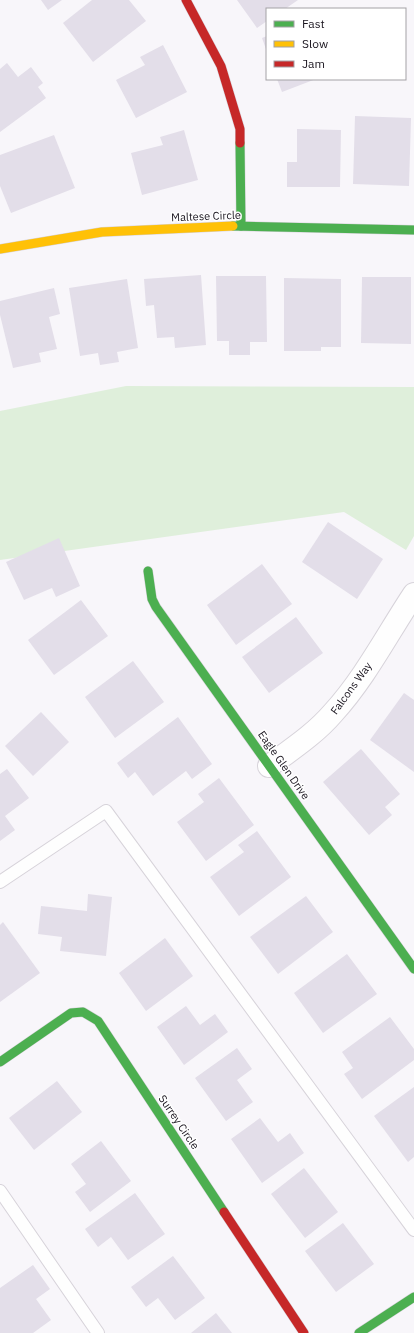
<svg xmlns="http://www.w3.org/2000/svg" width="414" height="1333" font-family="'IBM Plex Sans',sans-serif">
  <rect width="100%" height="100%" fill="#f8f6fa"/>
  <path fill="#dfefdb" d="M126 386 414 387V536L406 550 344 512 0 560V411Z"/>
  <g fill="#e3dee9">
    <path d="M41 0H62L48 10Z"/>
    <path d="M92 0H129L146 21 93 62 63 23Z"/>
    <path d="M237 0H298L285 9H267V21L257 28Z"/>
    <path d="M267 36V52L262 38Z"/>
    <path d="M163 45 187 92 136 118 116 80 145 65 140 57Z"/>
    <path d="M7 63 18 77 31 67 43 83 38 87 46 98 0 132V69Z"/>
    <path d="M277 79H316L282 92Z"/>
    <path d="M355 116 411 118 409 186 353 184Z"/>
    <path d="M297 129 341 130 340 187H287V162H297Z"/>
    <path d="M184 130 198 180 142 195 131 153 163 145 160 137Z"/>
    <path d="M54 135 75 188 11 213 0 186V155Z"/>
    <path d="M201 275 206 345 175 348 174 337 157 338 154 305 146 306 144 279Z"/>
    <path d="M216 276H266L267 342H250V355H229V341H217Z"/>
    <path d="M362 277H411V344L361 343Z"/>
    <path d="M284 278 341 279V347H321V351H284Z"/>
    <path d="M127 279 138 348 117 352 119 362 100 365 98 353 80 356 69 288Z"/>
    <path d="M54 288 60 314 49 317 57 349 39 353 41 362 13 368 0 315V301Z"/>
    <path d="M328 522 383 559 357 599 302 562Z"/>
    <path d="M59 538 80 586 56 597 52 588 24 600 6 562Z"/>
    <path d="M262 564 292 604 236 645 207 605Z"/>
    <path d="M81 600 108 636 54 675 28 640Z"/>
    <path d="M296 617 323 653 269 693 242 657Z"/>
    <path d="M133 661 164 702 115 738 85 697Z"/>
    <path d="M404 693 414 700V772L370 740Z"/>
    <path d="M41 712 69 742 33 776 5 746Z"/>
    <path d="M178 717 212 764 192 779 186 771 153 796 135 772 128 778 117 763Z"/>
    <path d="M361 749 400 794 385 807 392 815 369 835 323 782Z"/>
    <path d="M7 769 29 798 5 816 15 830 0 841V774Z"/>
    <path d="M219 778 254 825 206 861 177 822 204 802 198 794Z"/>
    <path d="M257 831 291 877 239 916 210 877 244 852 238 845Z"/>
    <path d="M88 894 112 897 106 956 60 951 62 937 38 934 41 906 87 911Z"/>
    <path d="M306 896 333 932 278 974 250 937Z"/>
    <path d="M3 922 40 973 0 1002V925Z"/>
    <path d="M165 938 193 976 146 1011 119 973Z"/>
    <path d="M347 954 377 994 323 1033 294 993Z"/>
    <path d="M186 1006 200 1025 215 1014 228 1032 184 1065 157 1027Z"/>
    <path d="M390 1017 414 1049V1060L362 1099 344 1074 353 1068 342 1052Z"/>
    <path d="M237 1048 252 1069 237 1080 253 1102 226 1121 195 1078Z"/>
    <path d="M57 1081 82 1112 34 1150 9 1118Z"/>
    <path d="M414 1087V1157L408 1162 374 1116Z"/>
    <path d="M260 1118 278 1142 290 1133 304 1153 262 1183 231 1139Z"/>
    <path d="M101 1141 131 1181 90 1212 75 1192 86 1184 71 1164Z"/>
    <path d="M304 1168 338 1212 305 1238 271 1194Z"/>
    <path d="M135 1193 165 1234 128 1260 111 1237 98 1247 85 1229Z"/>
    <path d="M343 1223 374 1264 336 1292 305 1251Z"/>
    <path d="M173 1256 205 1298 175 1320 158 1298 146 1307 131 1287Z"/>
    <path d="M33 1265 50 1289 36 1299 51 1320 33 1333H0V1288Z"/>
    <path d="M216 1313 232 1333H191Z"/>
  </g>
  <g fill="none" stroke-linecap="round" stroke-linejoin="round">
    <g stroke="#d7d3da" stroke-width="14">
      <g id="lane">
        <path d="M0 882 106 811 414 1230"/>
        <path d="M0 1191 98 1333"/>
      </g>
    </g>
    <g stroke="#d7d3da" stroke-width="24">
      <path id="street" d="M269 766C292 749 315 734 333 713 365 678 388 633 414 594"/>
    </g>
    <g stroke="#d7d3da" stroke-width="10">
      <g id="fast">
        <path d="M240 143 241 226"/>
        <path d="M233 226 414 230"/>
        <path d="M148 571 152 599 156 607 414 969"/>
        <path d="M0 1062 71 1013 83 1012 98 1021 224 1212"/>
        <path d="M359 1333 414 1297"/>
      </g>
    </g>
    <g stroke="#d7d3da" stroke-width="10">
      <path id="slow" d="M0 249 102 232 233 226"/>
    </g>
    <g stroke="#d7d3da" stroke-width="10">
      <g id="jam">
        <path d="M186 0 221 66 240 129V143"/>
        <path d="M224 1212 304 1333"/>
      </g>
    </g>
    <use href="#lane" stroke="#fefefe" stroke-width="12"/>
    <use href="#street" stroke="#fefefe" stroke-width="22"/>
    <use href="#fast" stroke="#4caf50" stroke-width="9"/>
    <use href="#slow" stroke="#ffc107" stroke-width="9"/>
    <use href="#jam" stroke="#c62828" stroke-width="9"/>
  </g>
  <g text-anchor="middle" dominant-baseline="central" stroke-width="3" stroke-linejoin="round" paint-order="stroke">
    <g font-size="11" fill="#18131d" stroke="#fff">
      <text transform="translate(206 216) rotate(-2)">Maltese Circle</text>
      <text transform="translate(351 688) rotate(-54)">Falcons Way</text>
      <text transform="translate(284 765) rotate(55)">Eagle Glen Drive</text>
      <text transform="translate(179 1122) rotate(56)">Surrey Circle</text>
    </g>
  </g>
  <rect x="266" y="8" width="140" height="72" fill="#ffffff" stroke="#a3a1a5"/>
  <rect x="274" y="21" width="20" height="6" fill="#4caf50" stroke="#a3a1a5"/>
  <text x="302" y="28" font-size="12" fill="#18131d">Fast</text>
  <rect x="274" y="41" width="20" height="6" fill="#ffc107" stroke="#a3a1a5"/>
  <text x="302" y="48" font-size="12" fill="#18131d">Slow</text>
  <rect x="274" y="61" width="20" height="6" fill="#c62828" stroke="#a3a1a5"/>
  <text x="302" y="68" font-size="12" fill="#18131d">Jam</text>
</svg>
